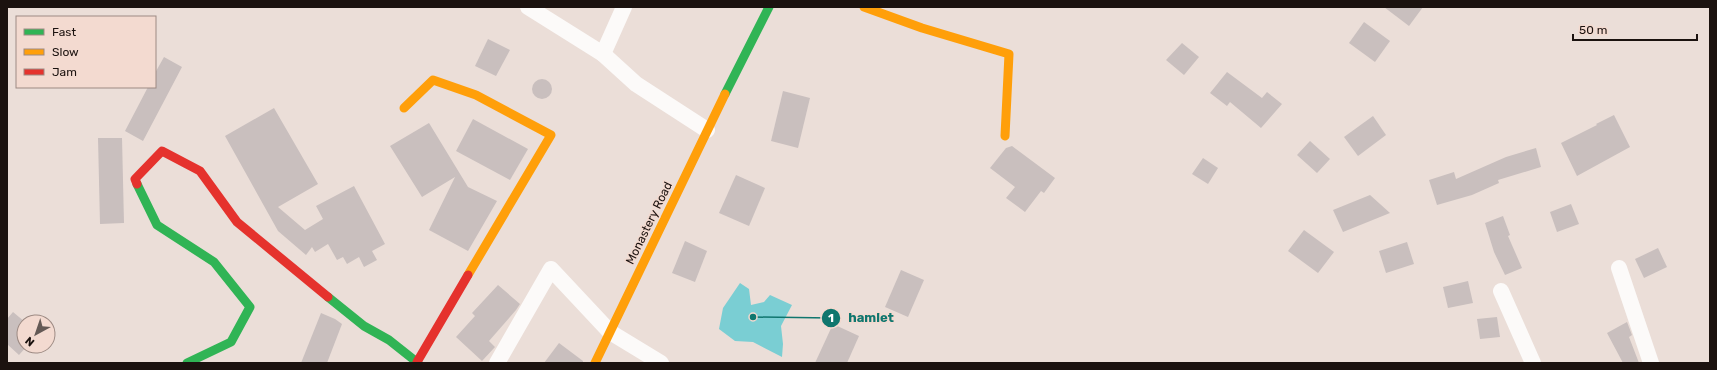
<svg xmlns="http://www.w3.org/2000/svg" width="1717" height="370" font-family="Rubik,sans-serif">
  <rect width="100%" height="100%" fill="#ebded8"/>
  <path fill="#7aced3" d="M740 283 749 289 751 305 764 302 770 295 792 305 781 326 783 344 782 357 753 342 735 341 719 329 723 308Z"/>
  <g fill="#c9bfbe">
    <path d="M1384 7H1423L1409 26Z"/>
    <path d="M1364 22 1390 41 1375 62 1349 43Z"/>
    <path d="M488 39 510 50 496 76 475 66Z"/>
    <path d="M1182 43 1199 57 1184 75 1166 60Z"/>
    <path d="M164 57 182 67 143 141 125 131 148 87H155V73Z"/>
    <path d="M1227 72 1262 98 1267 92 1282 104 1261 128 1230 102 1227 106 1210 93Z"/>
    <circle cx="542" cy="89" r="10"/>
    <path d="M783 91 810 98 798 148 771 141Z"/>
    <path d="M274 108 318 184 278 207 305 230 323 219 316 206 354 186 385 244 372 251 377 260 364 267 359 257 347 264 343 257 337 260 328 244 315 252 312 247 306 255 278 231 225 136Z"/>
    <path d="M1614 115 1630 147 1577 176 1561 143 1597 125 1596 124Z"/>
    <path d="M1373 116 1386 135 1358 156 1344 137Z"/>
    <path d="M473 119 528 149 510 180 456 151Z"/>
    <path d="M429 123 468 187 497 201 468 251 429 230 455 177 422 197 390 146Z"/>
    <path d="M98 138H122L124 223 100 224Z"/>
    <path d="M1310 141 1330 159 1317 173 1297 155Z"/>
    <path d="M1012 146 1055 178 1044 193 1041 191 1025 212 1006 198 1015 187 990 168 1006 148Z"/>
    <path d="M1536 148 1541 167 1498 180 1499 183 1472 195 1437 205 1429 180 1454 172 1456 179 1506 157Z"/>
    <path d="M1203 158 1218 168 1208 184 1192 174Z"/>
    <path d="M736 175 765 188 749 226 719 213Z"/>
    <path d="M1370 195 1390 213 1343 232 1333 210Z"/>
    <path d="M1571 204 1579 224 1557 232 1550 212Z"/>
    <path d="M1503 216 1510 235 1508 236 1522 268 1505 275 1494 252 1485 223Z"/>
    <path d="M1304 230 1334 252 1318 273 1288 251Z"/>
    <path d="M685 241 707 251 695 282 672 273Z"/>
    <path d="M1407 242 1414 264 1386 273 1379 251Z"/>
    <path d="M1658 248 1667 267 1644 278 1635 259Z"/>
    <path d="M901 270 924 280 908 317 885 307Z"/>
    <path d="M1468 281 1473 303 1448 308 1443 287Z"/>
    <path d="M498 285 520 304 516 310 489 341 495 347 482 361 456 337 475 316 472 313Z"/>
    <path d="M13 312 25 322 24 346H27L19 355 7 344V319Z"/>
    <path d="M321 313 335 319 342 324 327 363H301Z"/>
    <path d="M1497 317 1500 337 1480 339 1477 319Z"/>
    <path d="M1627 322 1632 335 1629 337 1639 363H1623L1607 333Z"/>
    <path d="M833 324 859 336 847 363H815Z"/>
    <path d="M559 343 583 361V363H544Z"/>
  </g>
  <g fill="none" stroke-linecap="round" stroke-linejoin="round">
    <g stroke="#fcfaf9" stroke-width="16">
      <path d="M528 7 603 54"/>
      <path d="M624 7 603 54 636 84 707 130"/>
      <path d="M1619 268 1651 363"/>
      <path d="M1501 291 1533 363"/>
      <path d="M497 363 551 269 610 332 661 363"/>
    </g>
    <g stroke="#30b455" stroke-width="9">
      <path d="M725 94 769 7"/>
      <path d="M137 184 157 225 214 262 250 307 231 342 187 363"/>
      <path d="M328 297 364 326 389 340 418 363"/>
    </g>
    <g stroke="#ff9f0a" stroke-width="9">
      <path d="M864 7 922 28 1009 54 1005 136"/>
      <path d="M404 108 433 80 476 95 551 135 468 275"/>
      <path d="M595 363 725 94"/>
    </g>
    <g stroke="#e5322d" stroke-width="9">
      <path d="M137 184 135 179 162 151 200 171 237 222 328 297"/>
      <path d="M417 362 468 275"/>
    </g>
  </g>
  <g text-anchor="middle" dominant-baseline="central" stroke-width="3" stroke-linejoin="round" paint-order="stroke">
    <g font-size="12" fill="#1b120f" stroke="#f3dad0">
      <text transform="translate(649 223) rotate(-64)">Monastery Road</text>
    </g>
  </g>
  <path fill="none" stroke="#0f766e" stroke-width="1.5" d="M753 317L831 318"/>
  <g fill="#0f766e" stroke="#f3dad0" stroke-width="1.5">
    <circle cx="753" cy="317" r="4"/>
    <circle cx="831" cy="318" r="10"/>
  </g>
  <g font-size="12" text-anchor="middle" font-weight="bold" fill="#fff">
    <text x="831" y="322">1</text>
  </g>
  <g font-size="13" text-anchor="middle" font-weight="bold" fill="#0f766e" stroke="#f3dad0" stroke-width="3" stroke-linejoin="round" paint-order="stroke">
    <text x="871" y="322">hamlet</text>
  </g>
  <rect width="1717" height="370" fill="none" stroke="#1b120f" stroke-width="16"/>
  <rect x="16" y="16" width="140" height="72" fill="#f3dad0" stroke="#9d8a83"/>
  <rect x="24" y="29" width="20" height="6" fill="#30b455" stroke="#9d8a83"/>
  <text x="52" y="36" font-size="12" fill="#1b120f">Fast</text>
  <rect x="24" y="49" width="20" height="6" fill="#ff9f0a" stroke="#9d8a83"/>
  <text x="52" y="56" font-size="12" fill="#1b120f">Slow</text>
  <rect x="24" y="69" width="20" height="6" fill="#e5322d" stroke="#9d8a83"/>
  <text x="52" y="76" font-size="12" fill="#1b120f">Jam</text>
  <g transform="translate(36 334) rotate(220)"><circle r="19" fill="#f3dad0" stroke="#9d8a83"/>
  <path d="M0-3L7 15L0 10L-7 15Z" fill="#645955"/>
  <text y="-6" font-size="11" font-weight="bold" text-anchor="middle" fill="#1b120f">N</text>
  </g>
  <path d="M1573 34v6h124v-6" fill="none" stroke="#1b120f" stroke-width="2"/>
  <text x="1579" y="34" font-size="12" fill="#1b120f" stroke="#f3dad0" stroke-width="3" paint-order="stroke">50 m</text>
</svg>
